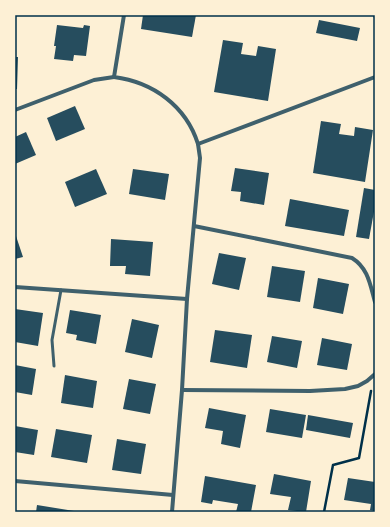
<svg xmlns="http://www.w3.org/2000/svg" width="390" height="527" font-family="Lora,serif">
  <rect width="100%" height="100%" fill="#fdf0d5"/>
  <g fill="#264d5e">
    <path d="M143 15H196L192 37 141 29Z"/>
    <path d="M319 20 360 28 357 41 316 33Z"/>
    <path d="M57 25 83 28 84 25 90 26 86 56 74 55 73 61 54 59 56 46H54Z"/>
    <path d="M223 40 243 43 241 54 256 56 258 46 276 49 268 101 214 92Z"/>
    <path d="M15 57H18L17 89H15Z"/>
    <path d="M75 106 85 129 56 141 47 118Z"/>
    <path d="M321 121 341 124 339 134 354 136 355 127 373 130 365 182 313 173Z"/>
    <path d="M26 132 36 155 15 164V137Z"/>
    <path d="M235 168 269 173 264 205 240 201 241 192 231 191Z"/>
    <path d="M96 169 107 194 75 207 65 182Z"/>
    <path d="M133 169 169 174 165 200 129 194Z"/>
    <path d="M364 188 375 190V206L369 239 356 237Z"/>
    <path d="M290 199 349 210 344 236 285 226Z"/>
    <path d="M15 233 23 257 15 259Z"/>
    <path d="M111 239 153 242 150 276 125 274 126 266H110Z"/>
    <path d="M219 253 246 258 239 290 212 284Z"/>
    <path d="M272 266 305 271 300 302 267 297Z"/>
    <path d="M318 278 349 284 343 314 313 308Z"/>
    <path d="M15 309 43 313 38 346 15 342Z"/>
    <path d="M70 310 101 315 96 344 76 340 77 335 66 333Z"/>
    <path d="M132 319 159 325 152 358 125 352Z"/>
    <path d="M215 330 252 335 247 368 210 362Z"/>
    <path d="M272 336 302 341 297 368 267 362Z"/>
    <path d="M322 338 352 344 347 370 317 365Z"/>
    <path d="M15 365 36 369 32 395 15 392Z"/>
    <path d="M65 375 97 381 93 408 61 403Z"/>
    <path d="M129 379 156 384 150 414 123 409Z"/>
    <path d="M209 408 246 415 240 448 221 444 223 431 205 428Z"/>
    <path d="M270 409 306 415 302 438 266 432Z"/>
    <path d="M308 415 353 423 350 438 306 430Z"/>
    <path d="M15 426 38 430 34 455 15 452Z"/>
    <path d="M56 429 92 435 87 463 51 457Z"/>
    <path d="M117 439 146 444 141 474 112 470Z"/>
    <path d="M274 474 311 481 306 512 288 510 291 497 270 494Z"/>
    <path d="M205 476 256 485 251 512H236L238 504 213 500 212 504 201 502Z"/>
    <path d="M348 478 375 482V511L370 510 371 504 344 500Z"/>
    <path d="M37 505 74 511V512H36Z"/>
  </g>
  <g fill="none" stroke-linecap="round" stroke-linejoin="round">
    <path stroke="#003049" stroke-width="2.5" d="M324 512 333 465 359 458 371 391"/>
    <path stroke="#3f606c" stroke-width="3" d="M54 366 52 340 61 290"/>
    <g stroke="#3f606c" stroke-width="4">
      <path d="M124 15 114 77C153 82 186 106 198 144L375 77"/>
      <path d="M375 15V16"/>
      <path d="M15 110 94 80 114 77"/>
      <path d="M194 226 352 258C368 268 370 284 375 302"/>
      <path d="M15 287 187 299"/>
      <path d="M182 390 310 391 345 389 358 386 367 381 375 374"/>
      <path d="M15 481 173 495"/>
      <path d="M172 512 182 390 187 299 200 158 198 144"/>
    </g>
  </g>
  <rect width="390" height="527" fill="none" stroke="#fdf0d5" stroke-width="32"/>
  <rect x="16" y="16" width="358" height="495" fill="none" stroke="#003049" stroke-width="1.5"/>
</svg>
